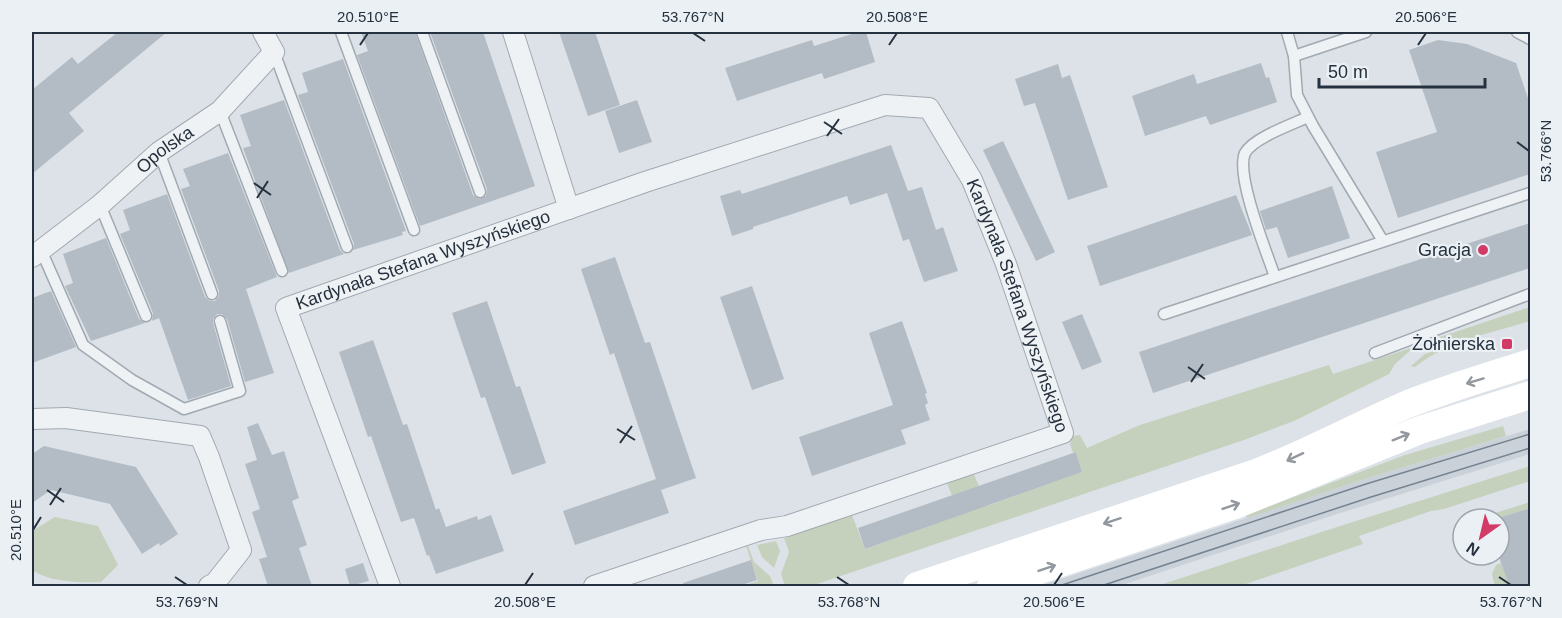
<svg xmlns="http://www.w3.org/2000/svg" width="1562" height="618" font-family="Helvetica,sans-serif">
  <rect width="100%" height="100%" fill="#dce2e7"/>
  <path fill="#cad1d9" d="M1530 429V454L1334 515 1119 586H1040L1365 479Z"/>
  <g fill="#c5d1bd">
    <path d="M1530 307V321C1491 333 1448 341 1415 367L1411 366 1425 354 1443 348 1440 337Z"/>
    <path d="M1414 347 1395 364 1389 374 1294 421 1244 440 811 586H785L781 574 789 552 784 538 852 515 865 549 960 515 946 481 973 472 987 506 1082 472 1076 452 1073 453 1070 444 1073 436 1080 435 1087 448 1140 425 1329 365 1333 374Z"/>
    <path d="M1503 426 1506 436 1365 479 1247 518 1246 515 1405 455Z"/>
    <path d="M1530 466V481L1444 509 1431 511 1359 536 1363 544 1240 586H1157L1337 527Z"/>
    <path d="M1530 502V508L1497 519H1488L1489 515Z"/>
    <path d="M55 517 98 526 118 565 101 582C79 583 49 582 32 570V531Z"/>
    <path d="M776 541 780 551 774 568 762 557 757 545Z"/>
    <path d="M746 546H748L754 562 770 576 774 586H742L758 581Z"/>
    <path d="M1501 563 1509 586H1495L1492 574 1496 565Z"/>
  </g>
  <g fill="#b3bcc4">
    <path d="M118 32H167L69 113 84 131 32 174V90L72 57 78 64Z"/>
    <path d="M361 32H415L473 195 479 199 486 196 487 189 430 32H483L535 186 420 226 357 55 368 51Z"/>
    <path d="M559 32H595L620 105 588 116Z"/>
    <path d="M858 32H866L875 62 824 79 822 73 737 101 725 68 812 40 814 46Z"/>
    <path d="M1438 40 1467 44 1516 63 1530 104V174L1398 218 1376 152 1437 132 1409 50Z"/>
    <path d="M343 59 406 231 402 232 403 235 353 250 354 244 298 95 308 92 302 73Z"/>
    <path d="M1261 63 1266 78 1269 77 1277 102 1210 125 1206 116 1145 136 1132 96 1194 74 1197 84Z"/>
    <path d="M1058 64 1062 78 1070 75 1108 187 1068 200 1035 103 1024 106 1015 79Z"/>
    <path d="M284 100 340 250 344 254 289 273 243 148 251 146 240 115Z"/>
    <path d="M637 100 652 142 619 153 605 111Z"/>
    <path d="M1003 141 1055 252 1036 261 983 150Z"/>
    <path d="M891 145 908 191 922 187 936 230 943 227 958 271 924 282 909 239 903 241 887 193 850 205 847 196 753 227V229L732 236 720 196 740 190 742 194Z"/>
    <path d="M228 153 277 277 246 289 274 373 245 382 227 319 222 314H217L213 319V323L231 386 188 400 159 318 152 321 153 313 120 234 130 230 123 210 167 194 205 297 210 301H215L219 296V291L181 189 190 186 183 169Z"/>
    <path d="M1332 186 1350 238 1288 258 1277 227 1266 230 1260 211Z"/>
    <path d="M1236 195 1252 235 1100 286 1087 246Z"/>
    <path d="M1530 223V268L1153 393 1139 352Z"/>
    <path d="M106 238 139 319 145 323 91 341 65 286 73 283 63 254Z"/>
    <path d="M615 257 645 343 650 342 696 478 661 490 669 513 575 545 563 511 656 479 614 353 610 355 581 269Z"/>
    <path d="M752 286 784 379 752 390 720 297Z"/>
    <path d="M51 291 76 347 32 363V298Z"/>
    <path d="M487 301 516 387 520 386 546 463 512 475 485 397 481 398 452 313Z"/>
    <path d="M1082 314 1102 362 1082 370 1062 322Z"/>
    <path d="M902 321 927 393 925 394 928 403 925 405 930 420 901 430 906 444 812 476 799 437 893 405 869 333Z"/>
    <path d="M373 340 403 425 407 424 436 510 439 508 446 527 477 516 478 520 491 515 504 551 436 574 429 555 427 556 414 518 401 522 371 436 368 437 339 352Z"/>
    <path d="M258 423 272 455 284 451 299 498 292 501 307 545 299 548 312 586H268L259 559 267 557 252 512 260 509 245 464 257 460 247 427Z"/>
    <path d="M44 446 136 467 178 534 160 546 159 543 142 554 110 504 51 490 32 503V454Z"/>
    <path d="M1076 452 1082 472 865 549 858 528Z"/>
    <path d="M1530 508V586H1509L1499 557V518Z"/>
    <path d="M751 560 757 580 739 586H683V583Z"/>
    <path d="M363 563 369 581 350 586 345 569Z"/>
  </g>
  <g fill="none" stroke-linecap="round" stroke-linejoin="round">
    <g stroke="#a1a9b1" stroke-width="13">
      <g id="service">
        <path d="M341 32 414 230"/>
        <path d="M422 32 480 192"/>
        <path d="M1287 32 1294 56 1366 32"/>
        <path d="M1517 32 1530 39"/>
        <path d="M274 52 347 247"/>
        <path d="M1294 56 1297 95 1313 126 1383 241"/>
        <path d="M220 111 282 271"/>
        <path d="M159 152 212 294"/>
        <path d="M100 205 146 316"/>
        <path d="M41 250 83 345 132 380 184 409 240 391 220 321"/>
        <path d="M1275 277C1267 253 1235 175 1245 153 1253 138 1293 124 1308 117"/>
        <path d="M1164 314 1530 193"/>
        <path d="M1375 353 1530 294"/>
      </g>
    </g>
    <g stroke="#a1a9b1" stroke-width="22">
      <g id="minor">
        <path d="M513 32 569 209"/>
        <path id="s1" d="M32 257 100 205 159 152 220 111 274 52 263 32"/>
        <path d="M32 419 66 418 200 436 209 457 241 550 215 583 209 586"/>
        <path id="s2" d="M390 586 286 308 645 182 885 105 929 108 972 180 1006 264 1063 433 787 526 761 530 594 586"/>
      </g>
    </g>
    <use href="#service" stroke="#eff2f5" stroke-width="10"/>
    <use href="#minor" stroke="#eff2f5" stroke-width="20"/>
    <g stroke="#fff" stroke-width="28">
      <path d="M917 586 1256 473C1308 453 1357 426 1408 404 1448 388 1489 376 1530 363"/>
      <path d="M991 586 1235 505 1420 430 1530 395"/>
    </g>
    <g stroke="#758391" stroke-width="1.5">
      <path d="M1059 586 1366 484 1530 434"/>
      <path d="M1101 586 1371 497 1530 448"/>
    </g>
  </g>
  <defs><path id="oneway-shaft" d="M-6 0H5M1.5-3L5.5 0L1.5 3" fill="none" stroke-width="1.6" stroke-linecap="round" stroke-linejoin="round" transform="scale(1.5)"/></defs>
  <g stroke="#92989e">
    <use href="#oneway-shaft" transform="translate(1475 381) rotate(163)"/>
    <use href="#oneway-shaft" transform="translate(1401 437) rotate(-22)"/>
    <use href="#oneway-shaft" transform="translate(1295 457) rotate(155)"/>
    <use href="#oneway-shaft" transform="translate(1231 506) rotate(-19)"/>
    <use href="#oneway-shaft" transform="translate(1112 521) rotate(162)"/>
    <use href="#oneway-shaft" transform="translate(1047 568) rotate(-19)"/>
  </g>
  <path fill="none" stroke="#25313e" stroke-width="2" d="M693 33 705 41M360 45 368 33M889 45 897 33M1418 45 1426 33M824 122 842 134M827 136 839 119M1517 142 1529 151M254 183 271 195M257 198 268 181M1188 367 1205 379M1191 382 1203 364M617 429 635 440M620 443 632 426M47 490 64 502M50 505 61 488M33 530 41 517M175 577 187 585M837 577 849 585M1499 577 1511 585M525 585 533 573M1054 585 1062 573"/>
  <g fill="#d23b66" stroke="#ebf0f5" stroke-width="2">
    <circle cx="1483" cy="250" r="6"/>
    <rect x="1501" y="338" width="12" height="12" rx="3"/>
  </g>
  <g text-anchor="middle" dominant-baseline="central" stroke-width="4.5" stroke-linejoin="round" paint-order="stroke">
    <g font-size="18" fill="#25313e" stroke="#ebf0f5">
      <text stroke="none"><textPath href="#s1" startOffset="171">Opolska</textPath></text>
      <text stroke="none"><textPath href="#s2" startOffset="442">Kardynała Stefana Wyszyńskiego</textPath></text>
      <text stroke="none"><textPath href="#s2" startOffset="1191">Kardynała Stefana Wyszyńskiego</textPath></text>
    </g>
    <g font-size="18" fill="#25313e" stroke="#ebf0f5" text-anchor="end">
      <text x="1471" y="250">Gracja</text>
      <text x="1495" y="344">Żołnierska</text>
    </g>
  </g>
  <rect width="1562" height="618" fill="none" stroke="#ebf0f5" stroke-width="66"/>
  <g transform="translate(1481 537) rotate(214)"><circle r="28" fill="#ebf0f5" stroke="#9ca4ac" stroke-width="1.5"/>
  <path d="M0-4.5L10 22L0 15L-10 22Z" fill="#d23b66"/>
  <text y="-9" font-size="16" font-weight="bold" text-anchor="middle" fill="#25313e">N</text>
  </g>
  <path d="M1319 78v9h166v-9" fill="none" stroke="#25313e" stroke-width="3"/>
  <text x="1328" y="78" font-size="18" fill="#25313e" stroke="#ebf0f5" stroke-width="4.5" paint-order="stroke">50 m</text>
  <rect x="33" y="33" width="1496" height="552" fill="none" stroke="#25313e" stroke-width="2"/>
  <g font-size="15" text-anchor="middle" fill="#25313e">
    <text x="368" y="22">20.510°E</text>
    <text x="693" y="22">53.767°N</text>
    <text x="897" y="22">20.508°E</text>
    <text x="1426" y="22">20.506°E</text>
    <text transform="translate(1546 151) rotate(-90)" y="5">53.766°N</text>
    <text transform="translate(16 530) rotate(-90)" y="5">20.510°E</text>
    <text x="187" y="607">53.769°N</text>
    <text x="525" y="607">20.508°E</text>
    <text x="849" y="607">53.768°N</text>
    <text x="1054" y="607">20.506°E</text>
    <text x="1511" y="607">53.767°N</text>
  </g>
</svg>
